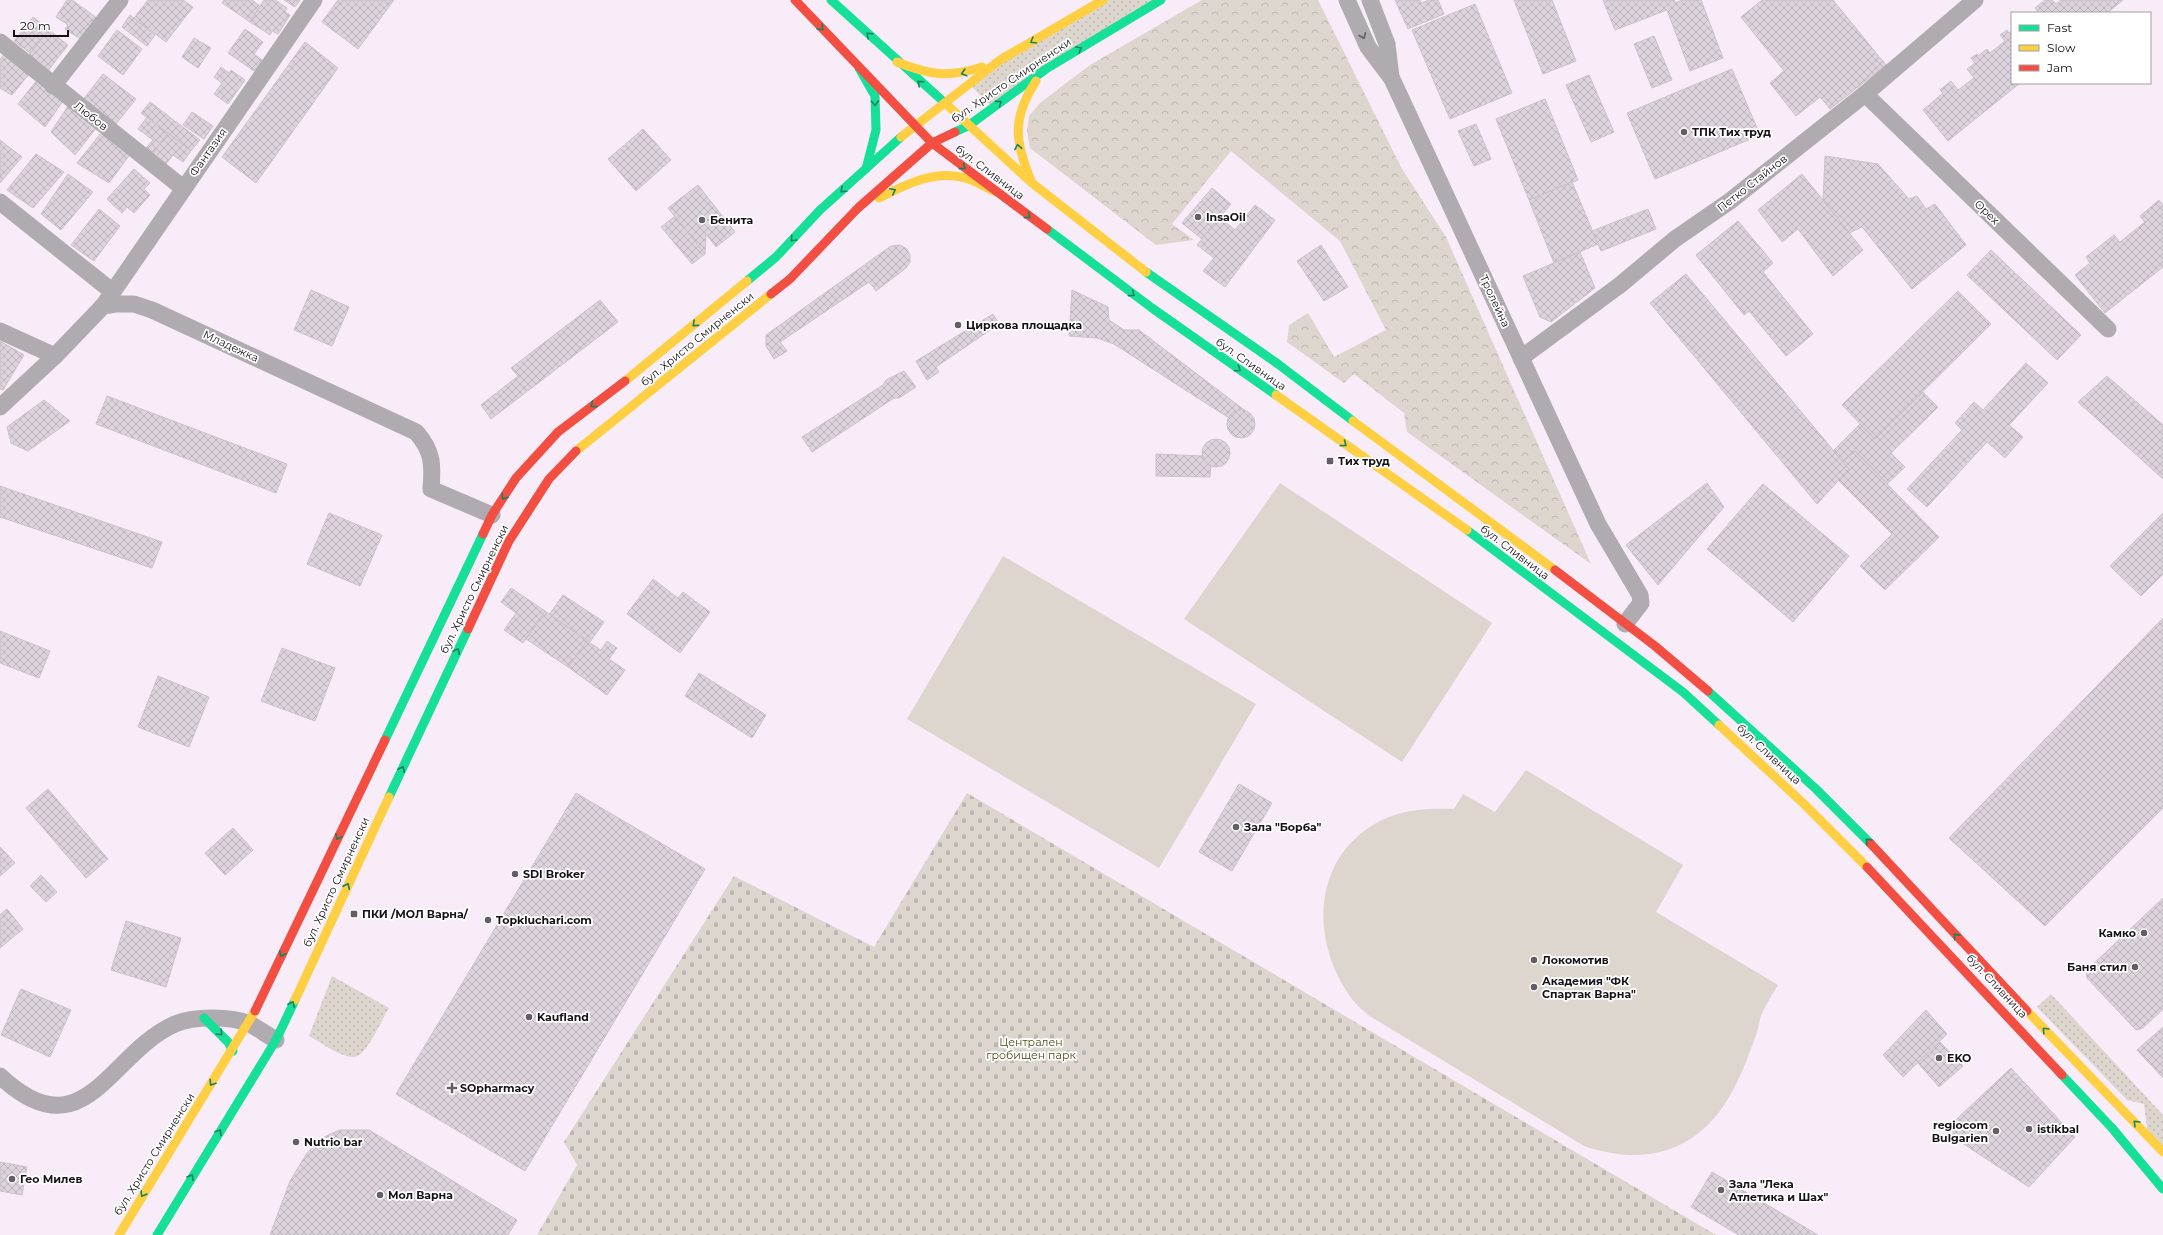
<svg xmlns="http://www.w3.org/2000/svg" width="2163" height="1235" viewBox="0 0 2163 1235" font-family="Montserrat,sans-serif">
	<defs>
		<pattern id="grass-dots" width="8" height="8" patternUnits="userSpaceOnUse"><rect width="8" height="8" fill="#dcd6ce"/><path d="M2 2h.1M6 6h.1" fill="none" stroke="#bcb7b0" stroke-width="1.8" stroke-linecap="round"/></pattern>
		<pattern id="cemetery-stones" width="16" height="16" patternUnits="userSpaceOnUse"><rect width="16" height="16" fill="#dcd6ce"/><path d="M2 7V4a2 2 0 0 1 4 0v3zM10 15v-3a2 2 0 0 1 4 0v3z" fill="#bcb7b0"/></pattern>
		<pattern id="park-crowns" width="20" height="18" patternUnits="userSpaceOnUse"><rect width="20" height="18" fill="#dcd6ce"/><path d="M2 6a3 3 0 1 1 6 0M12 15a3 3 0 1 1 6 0" fill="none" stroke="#bcb7b0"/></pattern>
		<pattern id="building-cross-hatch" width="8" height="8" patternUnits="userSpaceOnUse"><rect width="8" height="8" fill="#dcd3dc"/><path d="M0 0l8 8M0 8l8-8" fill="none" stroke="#bcb4bc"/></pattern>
	</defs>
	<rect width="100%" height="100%" fill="#f7ecf8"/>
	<g fill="url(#grass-dots)">
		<path d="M1103 0H1161L992 107 969 84Z"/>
		<path d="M332 976 389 1008C382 1019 366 1057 354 1057 340 1057 322 1043 309 1036Z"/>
		<path d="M2051 994 2163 1115V1152L2148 1135 2144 1104 2127 1100 2037 1007Z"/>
	</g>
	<path fill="url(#cemetery-stones)" d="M967 793 1716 1235H537L577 1165 564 1142 734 876 874 947Z"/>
	<path fill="url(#park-crowns)" d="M1202 0H1318L1402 169 1446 237 1591 564 1407 432 1404 413 1354 374 1344 383 1287 342 1289 325 1308 313 1334 357 1386 330 1340 241 1231 151 1172 224 1194 240 1156 245 1030 148 1027 131 1029 116 1040 103 1090 65Z"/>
	<g fill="#dcd6ce">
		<path d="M1280 483 1492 623 1402 762 1184 619Z"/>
		<path d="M1003 556 1256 704 1159 868 907 719Z"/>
		<path d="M1526 770 1683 865 1656 912 1778 985C1773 994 1767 1002 1763 1011 1759 1019 1759 1027 1756 1035 1739 1083 1719 1133 1667 1150 1640 1159 1611 1155 1584 1146L1368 1015C1362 1009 1354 1003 1349 995 1309 937 1313 854 1382 820 1405 809 1429 808 1454 809L1463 794 1495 812Z"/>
	</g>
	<g fill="url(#building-cross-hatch)" stroke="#cbc2cb">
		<path d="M67 0H72L97 18 82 40 65 29 68 25 56 17Z"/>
		<path d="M148 0H183L193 7 166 42 134 18Z"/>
		<path d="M224 0H252L260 6 250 22 222 3Z"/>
		<path d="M264 0H275L287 8 285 12 290 15 278 34 272 31 270 35 250 22Z"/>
		<path d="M284 0H300L295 7Z"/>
		<path d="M338 0H394L358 49 322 22Z"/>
		<path d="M1395 0H1420L1421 3 1429 0H1438L1444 14 1408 29Z"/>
		<path d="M1514 0H1552L1576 61 1543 74Z"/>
		<path d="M1603 0H1674L1675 3 1682 0H1701L1723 58 1690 71 1667 10 1615 30Z"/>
		<path d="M1762 0H1833L1886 65 1830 109 1820 97 1796 116 1770 83 1784 71 1741 17Z"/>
		<path d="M2045 0H2052L2056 4 2061 0H2123L2107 13H2039L2035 8Z"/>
		<path d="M1475 4 1512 93 1450 119 1412 30Z"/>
		<path d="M130 15 155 35 147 46 122 27Z"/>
		<path d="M33 17 49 30 30 53 14 41Z"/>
		<path d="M245 29 263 42 254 54 262 60 254 71 228 53Z"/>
		<path d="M49 30 68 45 47 72 28 56Z"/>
		<path d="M117 30 142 49 123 75 98 56Z"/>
		<path d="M2007 30 2009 33 2012 31V83H2020L1948 141 1923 110 1943 93 1940 90 1951 81 1958 90 1974 78 1967 69 1975 63 1971 58 1977 54 1978 56 1987 49 1990 53 2005 41 2000 35Z"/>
		<path d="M1654 36 1672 80 1652 88 1634 44Z"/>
		<path d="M194 38 211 48 198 68 182 57Z"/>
		<path d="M305 42 338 68 256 183 222 157Z"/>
		<path d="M4 54 30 73 12 95 0 88V60Z"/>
		<path d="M221 67 229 73 231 70 245 80 228 104 214 94 222 83 214 77Z"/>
		<path d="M1732 69 1760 135 1655 179 1627 113Z"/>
		<path d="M103 74 136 99 115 125 82 101Z"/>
		<path d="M1589 75 1614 132 1591 142 1566 85Z"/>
		<path d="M37 80 63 101 45 127 18 104Z"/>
		<path d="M1545 99 1578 180 1529 200 1496 119Z"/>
		<path d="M150 102 200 140 191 151 141 113Z"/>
		<path d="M68 106 97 127 75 155 51 132Z"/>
		<path d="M192 112 213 126 204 139 183 125Z"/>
		<path d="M147 117 168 133 153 153 146 148 153 140 138 129Z"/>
		<path d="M1476 124 1491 159 1474 166 1458 131Z"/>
		<path d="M643 129 671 160 636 191 608 159Z"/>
		<path d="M101 133 131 153 109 183 77 163Z"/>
		<path d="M168 133 191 151 183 162 173 155 166 164 153 153Z"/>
		<path d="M0 140 22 157 0 183Z"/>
		<path d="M36 154 64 172 33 208 7 190Z"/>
		<path d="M1825 156 1878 164 1909 199 1917 196 1926 209 1935 204 1966 245 1912 289 1862 227 1849 233 1823 200Z"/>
		<path d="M134 169 150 183 144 189 150 195 134 213 127 207 122 213 107 199Z"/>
		<path d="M68 174 93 192 61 230 41 214Z"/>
		<path d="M1802 174 1863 250 1833 276 1798 229 1782 242 1758 210Z"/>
		<path d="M1572 182 1598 244 1554 263 1529 200Z"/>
		<path d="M698 185 735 232 716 247 706 234 705 254 668 208Z"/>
		<path d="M1212 188 1231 204 1202 239 1182 223Z"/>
		<path d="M2159 200 2163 205V267L2105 313 2075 275 2090 263 2086 257 2114 235 2120 242 2145 222 2140 216Z"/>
		<path d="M1255 205 1275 220 1225 287 1203 271 1214 258 1197 245 1219 217 1235 230Z"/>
		<path d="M99 209 120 226 94 261 71 245Z"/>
		<path d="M1648 209 1656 229 1601 251 1592 231Z"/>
		<path d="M675 216 705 254 692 264 661 227Z"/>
		<path d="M1738 221 1773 263 1763 272 1813 334 1786 356 1749 311 1744 315 1696 255Z"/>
		<path d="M900 245 907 249 910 255V262L906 268 876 291 869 282 780 342 787 351 774 359 766 346V335L891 246Z"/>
		<path d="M1321 245 1348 287 1324 301 1297 261Z"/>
		<path d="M1991 250 2081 335 2057 360 1967 275Z"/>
		<path d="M1580 252 1595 288 1551 322 1540 317 1523 276Z"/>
		<path d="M1686 274 1849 469 1817 504 1650 303Z"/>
		<path d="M311 290 349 307 332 346 294 330Z"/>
		<path d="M1072 290 1108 307 1109 320 1124 330H1139L1247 412 1238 411 1229 418 1114 344 1097 338 1069 336Z"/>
		<path d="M1958 291 1991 324 1875 439 1842 405Z"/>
		<path d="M600 300 618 322 491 419 481 405 518 376 511 368Z"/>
		<path d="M993 314 999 324 936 367 939 372 927 380 916 361Z"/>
		<path d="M0 341 24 355 3 390 0 389Z"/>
		<path d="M2026 363 2048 383 2009 425 2023 437 2005 458 1987 442 1927 507 1907 489 1962 430 1955 423 1974 402 1983 410Z"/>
		<path d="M904 371 916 387 899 398H894L812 452 802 437 883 385 886 380Z"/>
		<path d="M2107 376 2163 425V479L2078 402Z"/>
		<path d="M1923 392 1938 407 1891 453 1905 467 1887 484 1855 451 1843 462 1833 451 1860 424 1875 439Z"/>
		<path d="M107 396 287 464 276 493 96 424Z"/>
		<path d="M44 400 70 421 28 451 11 443 7 427Z"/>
		<circle cx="1241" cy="424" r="14"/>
		<circle cx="1216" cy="453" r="14"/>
		<path d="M1855 451 1939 537 1885 590 1860 566 1892 534 1838 480 1849 469 1843 462Z"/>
		<path d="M1156 454 1203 456 1204 460 1211 466 1210 477 1156 476Z"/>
		<path d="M1707 483 1724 507 1658 585 1626 545Z"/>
		<path d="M1763 484 1849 556 1793 622 1707 549Z"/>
		<path d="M0 486 162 542 152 568 0 517Z"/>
		<path d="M329 513 382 535 360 586 307 564Z"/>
		<path d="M2163 513V574L2141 596 2110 566Z"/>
		<path d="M653 579 678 598 683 592 710 612 680 653 627 614Z"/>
		<path d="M511 588 545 611 523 643 504 630 516 613 501 602Z"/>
		<path d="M563 595 604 622 590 642 549 615Z"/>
		<path d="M545 611 587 641 568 667 526 639Z"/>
		<path d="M2163 618V808L2045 926 1949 838Z"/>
		<path d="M0 631 50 651 39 678 0 663Z"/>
		<path d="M587 641 601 650 607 641 617 648 609 659 625 670 607 695 568 667Z"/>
		<path d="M282 648 335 668 315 721 261 701Z"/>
		<path d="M699 673 766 715 752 738 685 696Z"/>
		<path d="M158 676 209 697 189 747 138 727Z"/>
		<path d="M1239 784 1272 803 1232 871 1199 852Z"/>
		<path d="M48 789 108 859 86 878 26 808Z"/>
		<path d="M576 793 705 869 525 1171 396 1094Z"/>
		<path d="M233 828 253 850 225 875 205 853Z"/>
		<path d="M0 847 15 863 0 876Z"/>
		<path d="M41 875 57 892 46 902 30 886Z"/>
		<path d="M2163 898V1009L2143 1028 2136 1030 2087 978 2086 971Z"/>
		<path d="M7 909 23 929 0 948V915Z"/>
		<path d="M126 921 181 938 166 987 111 970Z"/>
		<path d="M21 989 71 1010 50 1057 1 1035Z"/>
		<path d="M1926 1010 1947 1034 1903 1077 1883 1055Z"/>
		<path d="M2163 1027V1078L2137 1050Z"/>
		<path d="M1940 1042 1963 1066 1939 1087 1918 1063Z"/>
		<path d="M2011 1068 2075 1137 2029 1187 1944 1131Z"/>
		<path d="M339 1130H369L517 1220 508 1235H270L290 1181 307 1153 320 1139Z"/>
		<path d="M0 1162 27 1167 22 1195 0 1191Z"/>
		<path d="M1712 1172 1818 1235H1739L1691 1207Z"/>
	</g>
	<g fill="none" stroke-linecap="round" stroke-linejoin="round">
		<g stroke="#b0abb0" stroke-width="17">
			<path d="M1347 0 1368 47 1392 79 1598 524 1640 595 1641 603 1625 624"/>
			<path d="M1370 0 1387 44 1391 77"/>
			<path d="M0 42 183 188"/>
			<path d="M53 86 120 0"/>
			<path d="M1865 94 2108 329"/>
			<path d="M0 202 113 292"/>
			<path d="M103 306 314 0"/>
			<path d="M0 331 55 356 103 306 115 304H134L152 310 416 432C433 451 433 465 431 489L492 515"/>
			<path d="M1521 358 1620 285 1675 239 1730 201 1865 94 1975 0"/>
			<path d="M0 407 55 356"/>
			<path d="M0 1076C84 1155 109 1053 175 1024 193 1016 232 1016 250 1024 259 1029 267 1035 276 1040"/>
		</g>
		<g stroke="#16e098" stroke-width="9">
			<path d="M831 0 945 103"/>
			<path d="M859 68 875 96 876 130 866 169"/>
			<path d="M955 132 968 126 1046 69 1161 0"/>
			<path d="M1047 229 1152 308 1276 395"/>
			<path d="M1146 272 1278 364 1353 421"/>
			<path d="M747 281 776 257 820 210 901 137"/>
			<path d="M1467 530 1683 692 1719 725"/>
			<path d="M1708 691 1816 789 1870 843"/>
			<path d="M385 740 483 534"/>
			<path d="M389 797 468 629"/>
			<path d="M204 1018 228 1042 233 1051"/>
			<path d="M2062 1075 2112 1128 2163 1189"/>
			<path d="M157 1235 276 1040 295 1000"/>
		</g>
		<g stroke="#ffcf43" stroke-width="9">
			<path d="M897 62C930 75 948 78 982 67"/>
			<path d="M945 103 1032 183 1146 272"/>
			<path d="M901 137 1000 60 1103 0"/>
			<path d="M1032 183C1015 143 1011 119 1036 81"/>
			<path d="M879 198C905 185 935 169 965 178 976 181 986 188 997 192"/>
			<path d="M625 381 747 281"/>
			<path d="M1276 395 1467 530"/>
			<path d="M1353 421 1555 570"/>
			<path d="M576 451 771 294"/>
			<path d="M1719 725 1804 804 1867 867"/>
			<path d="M295 1000 389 797"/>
			<path d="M2027 1011 2163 1152"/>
			<path d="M119 1235 255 1011"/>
		</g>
		<g stroke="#f24e42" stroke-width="9">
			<path d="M795 0 932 143 1047 229"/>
			<path d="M771 294 790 279 858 208 932 143 955 132"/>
			<path d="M483 534 492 515 516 478 558 432 625 381"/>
			<path d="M1555 570 1655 646 1708 691"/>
			<path d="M468 629 509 541 549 479 576 451"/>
			<path d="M1870 843 2027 1011"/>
			<path d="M1867 867 2062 1075"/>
			<path d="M255 1011 385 740"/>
		</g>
	</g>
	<defs><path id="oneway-chevron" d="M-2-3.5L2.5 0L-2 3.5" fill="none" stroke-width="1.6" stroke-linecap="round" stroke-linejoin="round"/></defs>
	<g stroke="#16825e">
		<use href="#oneway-chevron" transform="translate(821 28) rotate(47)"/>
		<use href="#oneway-chevron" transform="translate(869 35) rotate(-137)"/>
		<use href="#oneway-chevron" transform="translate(1033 41) rotate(150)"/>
		<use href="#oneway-chevron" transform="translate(1079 49) rotate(-31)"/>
		<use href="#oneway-chevron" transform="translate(964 73) rotate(164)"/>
		<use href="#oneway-chevron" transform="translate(920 83) rotate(-138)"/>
		<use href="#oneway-chevron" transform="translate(875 103) rotate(87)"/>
		<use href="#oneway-chevron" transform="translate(999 103) rotate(-36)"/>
		<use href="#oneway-chevron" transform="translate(1018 147) rotate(-101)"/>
		<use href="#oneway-chevron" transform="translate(963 167) rotate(37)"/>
		<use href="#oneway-chevron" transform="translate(843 190) rotate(138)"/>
		<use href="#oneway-chevron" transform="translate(893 191) rotate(-26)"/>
		<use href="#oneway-chevron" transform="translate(1028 216) rotate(37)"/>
		<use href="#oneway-chevron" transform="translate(793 239) rotate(133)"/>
		<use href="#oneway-chevron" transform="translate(1132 294) rotate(37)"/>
		<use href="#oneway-chevron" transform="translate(695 324) rotate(140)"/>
		<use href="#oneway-chevron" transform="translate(1238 369) rotate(35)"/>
		<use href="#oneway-chevron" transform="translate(593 405) rotate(143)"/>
		<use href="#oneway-chevron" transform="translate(1344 444) rotate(36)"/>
		<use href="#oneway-chevron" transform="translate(504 497) rotate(123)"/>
		<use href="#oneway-chevron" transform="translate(457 651) rotate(-65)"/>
		<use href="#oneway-chevron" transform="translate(402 769) rotate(-65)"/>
		<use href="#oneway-chevron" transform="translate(338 837) rotate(116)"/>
		<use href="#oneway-chevron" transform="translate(1868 841) rotate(-135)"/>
		<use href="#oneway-chevron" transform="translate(347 886) rotate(-65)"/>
		<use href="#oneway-chevron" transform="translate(1956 936) rotate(-132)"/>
		<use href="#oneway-chevron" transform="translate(282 954) rotate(116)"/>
		<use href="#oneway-chevron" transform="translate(292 1004) rotate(-65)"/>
		<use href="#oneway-chevron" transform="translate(2045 1030) rotate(-134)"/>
		<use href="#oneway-chevron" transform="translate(220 1033) rotate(45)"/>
		<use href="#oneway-chevron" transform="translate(212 1083) rotate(123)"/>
		<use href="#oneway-chevron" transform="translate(2136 1123) rotate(-135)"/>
		<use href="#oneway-chevron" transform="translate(219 1132) rotate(-58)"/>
		<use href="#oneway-chevron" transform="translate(191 1177) rotate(-59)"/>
		<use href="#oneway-chevron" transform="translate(143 1194) rotate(121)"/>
	</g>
	<use stroke="#635e64" href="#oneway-chevron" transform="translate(1363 36) rotate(67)"/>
	<g fill="#655d66" stroke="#fff" stroke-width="1.5">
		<circle cx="1684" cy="132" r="4"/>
		<circle cx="1198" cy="217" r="4"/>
		<circle cx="702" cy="220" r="4"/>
		<circle cx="958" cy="325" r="4"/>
		<rect x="1326" y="457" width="8" height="8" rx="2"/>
		<circle cx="1236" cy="827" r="4"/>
		<circle cx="515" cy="874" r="4"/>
		<rect x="350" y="910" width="8" height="8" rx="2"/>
		<circle cx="488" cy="920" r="4"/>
		<circle cx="2144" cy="933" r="4"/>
		<circle cx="1534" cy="960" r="4"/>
		<circle cx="2135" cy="967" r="4"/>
		<circle cx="1534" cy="987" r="4"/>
		<circle cx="529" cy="1017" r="4"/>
		<circle cx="1939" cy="1058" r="4"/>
		<path d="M450 1082h4v4h4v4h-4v4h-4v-4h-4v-4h4z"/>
		<circle cx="2029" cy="1129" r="4"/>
		<circle cx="1996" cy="1131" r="4"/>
		<circle cx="296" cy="1142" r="4"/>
		<circle cx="12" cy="1179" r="4"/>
		<circle cx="1721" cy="1190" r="4"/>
		<circle cx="380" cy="1195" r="4"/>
	</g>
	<g text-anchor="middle" stroke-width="3.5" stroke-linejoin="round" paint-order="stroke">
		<g font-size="11" fill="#161017" stroke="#fff">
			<text transform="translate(1011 80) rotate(-34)" y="4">бул. Христо Смирненски</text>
			<text transform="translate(91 116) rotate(38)" y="4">Любов</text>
			<text transform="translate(208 152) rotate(-55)" y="4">Фантазия</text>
			<text transform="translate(990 172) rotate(37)" y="4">бул. Сливница</text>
			<text transform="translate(1752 183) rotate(-38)" y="4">Петко Стайнов</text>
			<text transform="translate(1987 212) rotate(44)" y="4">Орех</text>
			<text transform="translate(1495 301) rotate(65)" y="4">Тролейна</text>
			<text transform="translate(697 339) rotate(-39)" y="4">бул. Христо Смирненски</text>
			<text transform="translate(231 346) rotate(25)" y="4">Младежка</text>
			<text transform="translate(1251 364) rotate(35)" y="4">бул. Сливница</text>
			<text transform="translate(1515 552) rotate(37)" y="4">бул. Сливница</text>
			<text transform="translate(474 589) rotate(-64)" y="4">бул. Христо Смирненски</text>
			<text transform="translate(1769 754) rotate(43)" y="4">бул. Сливница</text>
			<text transform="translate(336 882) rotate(-65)" y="4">бул. Христо Смирненски</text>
			<text transform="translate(1997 986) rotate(47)" y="4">бул. Сливница</text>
			<text transform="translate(154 1154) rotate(-58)" y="4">бул. Христо Смирненски</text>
		</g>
		<g font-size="11" font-weight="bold" fill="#161017" stroke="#fff" text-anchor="start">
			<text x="1692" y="136">ТПК Тих труд</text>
			<text x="1206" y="221">InsaOil</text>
			<text x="710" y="224">Бенита</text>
			<text x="966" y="329">Циркова площадка</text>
			<text x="1338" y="465">Тих труд</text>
			<text x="1244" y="831">Зала "Борба"</text>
			<text x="523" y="878">SDI Broker</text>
			<text x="362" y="918">ПКИ /МОЛ Варна/</text>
			<text x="496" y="924">Topkluchari.com</text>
			<text x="2136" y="937" text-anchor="end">Камко</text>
			<text x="1542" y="964">Локомотив</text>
			<text x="2127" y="971" text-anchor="end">Баня стил</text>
			<text x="1542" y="985">Академия "ФК<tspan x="1542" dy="13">Спартак Варна"</tspan></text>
			<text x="537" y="1021">Kaufland</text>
			<text x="1947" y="1062">EKO</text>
			<text x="460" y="1092">SOpharmacy</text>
			<text x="1988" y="1129" text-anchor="end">regiocom<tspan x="1988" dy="13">Bulgarien</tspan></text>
			<text x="2037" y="1133">istikbal</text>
			<text x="304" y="1146">Nutrio bar</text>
			<text x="20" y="1183">Гео Милев</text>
			<text x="1729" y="1188">Зала "Лека<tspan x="1729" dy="13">Атлетика и Шах"</tspan></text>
			<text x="388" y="1199">Мол Варна</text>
		</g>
		<g font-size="11" fill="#504d19" stroke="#fff">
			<text x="1031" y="1046">Централен<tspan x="1031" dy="13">гробищен парк</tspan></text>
		</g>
	</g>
	<rect x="2011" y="12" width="140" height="72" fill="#ffffff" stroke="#a29fa2"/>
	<rect x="2019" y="25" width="20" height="6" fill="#16e098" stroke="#a29fa2"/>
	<text x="2047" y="32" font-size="12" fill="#161017">Fast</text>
	<rect x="2019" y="45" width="20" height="6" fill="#ffcf43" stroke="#a29fa2"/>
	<text x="2047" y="52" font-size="12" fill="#161017">Slow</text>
	<rect x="2019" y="65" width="20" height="6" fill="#f24e42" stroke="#a29fa2"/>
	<text x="2047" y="72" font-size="12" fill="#161017">Jam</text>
	<path d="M14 30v6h54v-6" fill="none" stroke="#161017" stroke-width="2"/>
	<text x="20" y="30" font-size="12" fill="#161017" stroke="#ffffff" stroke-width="3" paint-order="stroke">20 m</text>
</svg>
